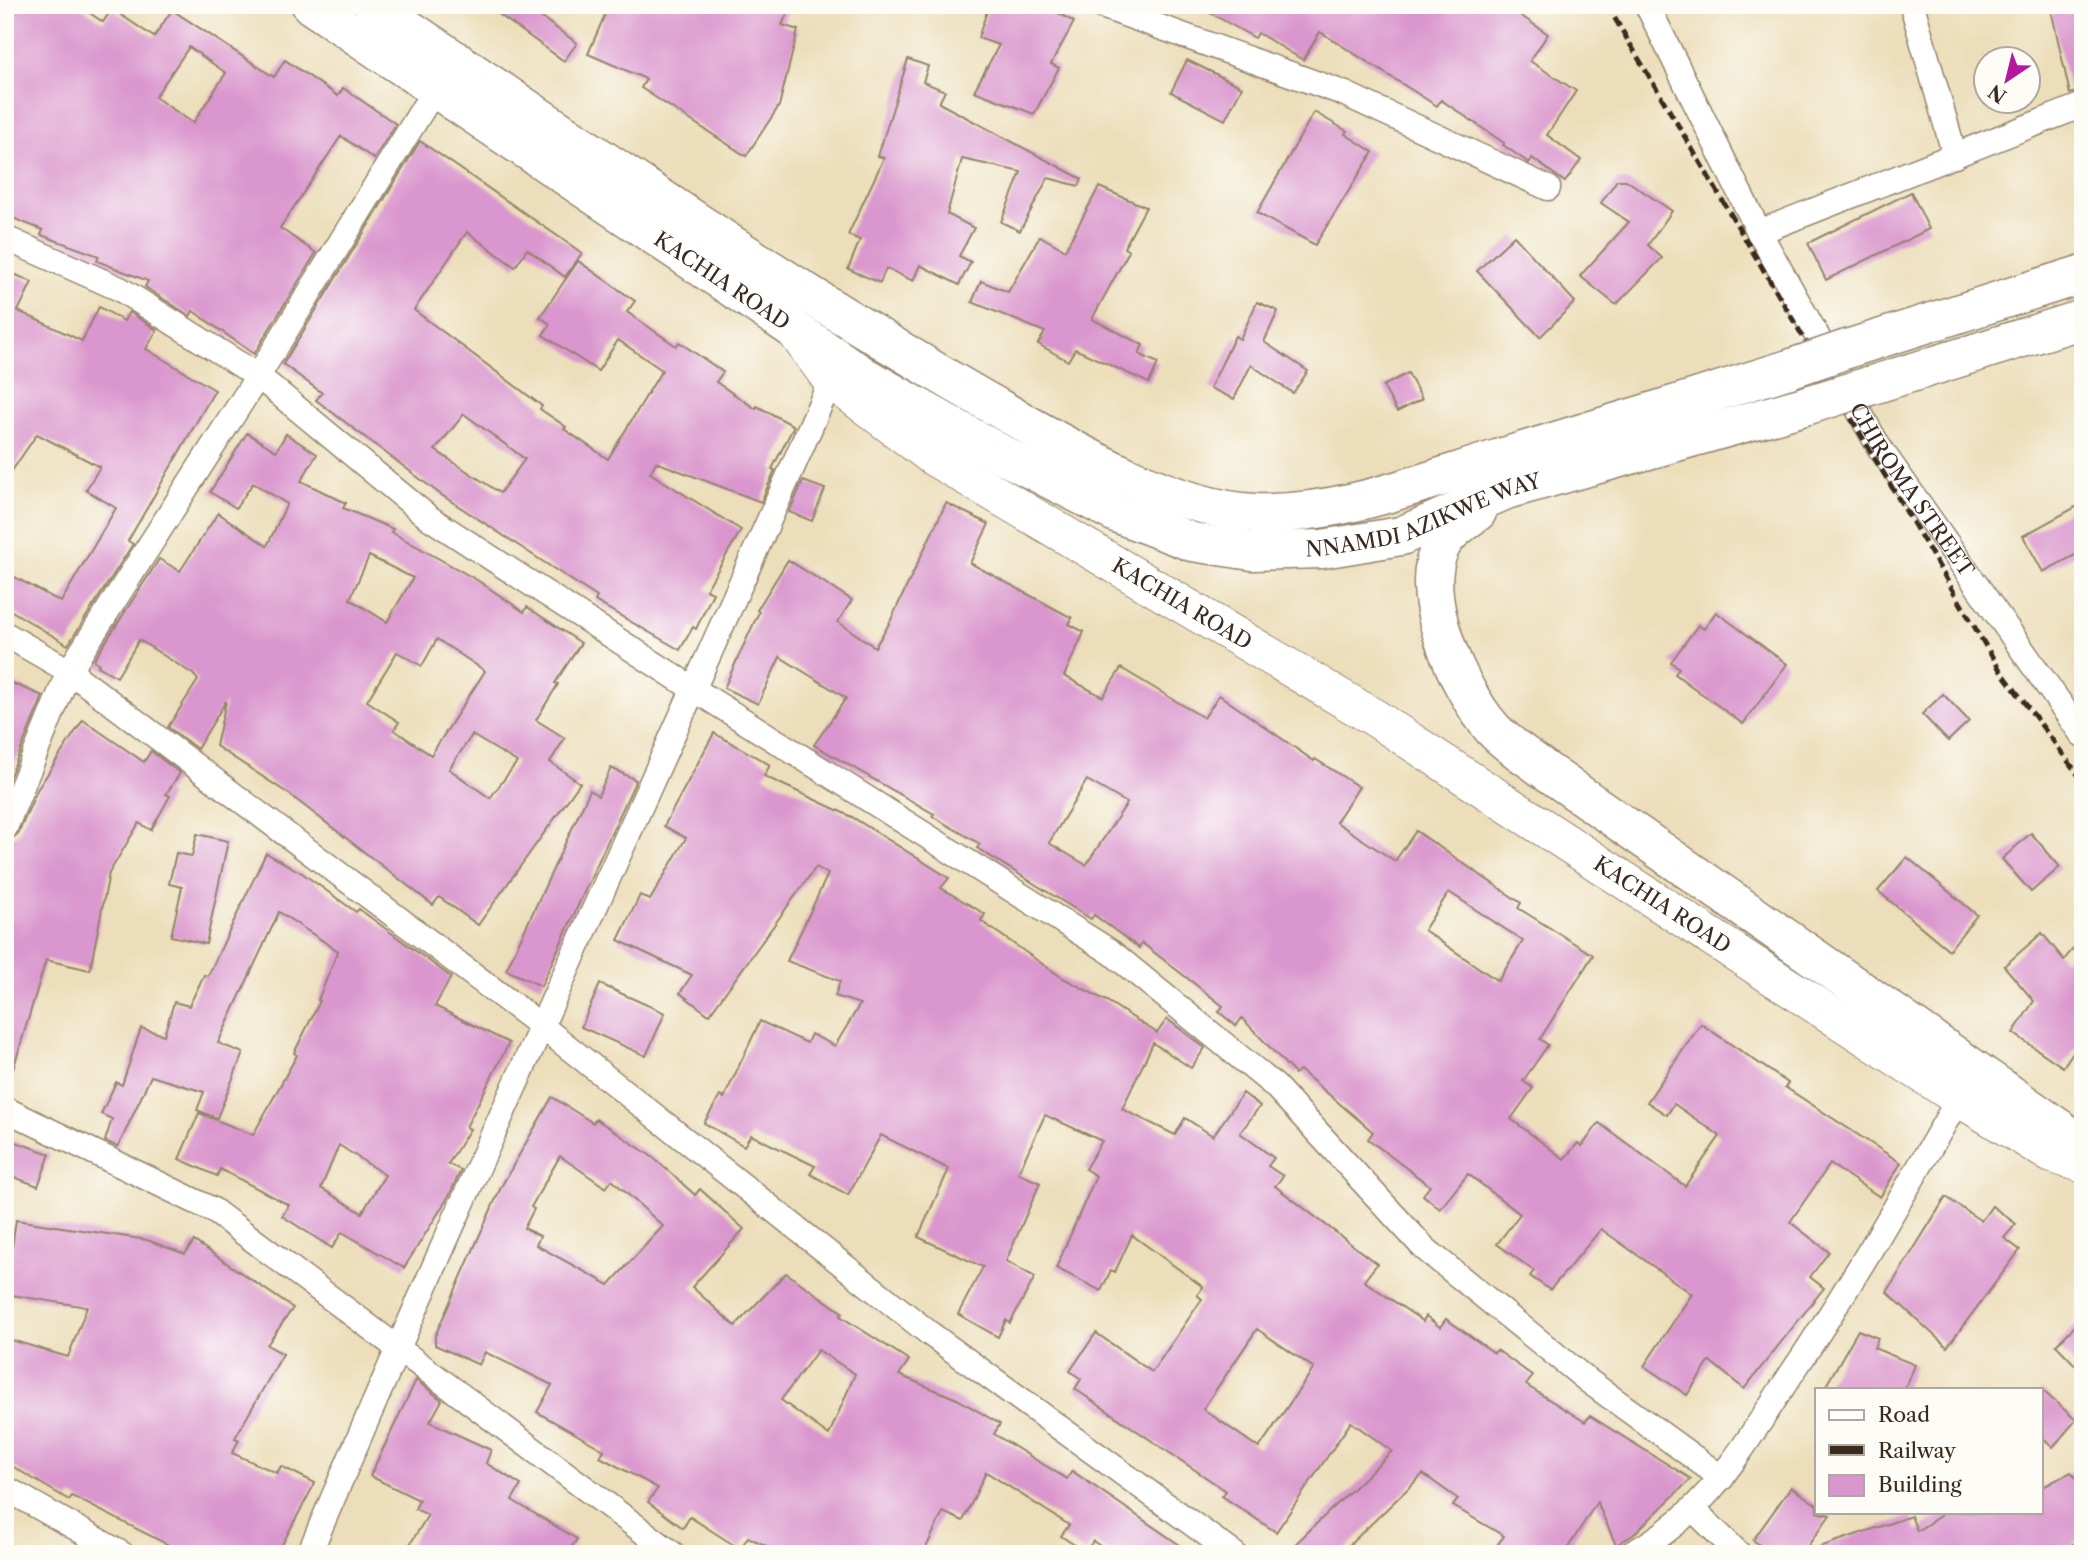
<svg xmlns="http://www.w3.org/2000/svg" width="2088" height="1559" viewBox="0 0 2088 1559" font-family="'Libre Caslon Text',serif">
	<rect width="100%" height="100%" fill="#fdfcf7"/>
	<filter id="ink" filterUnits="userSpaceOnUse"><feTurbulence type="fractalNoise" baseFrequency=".0143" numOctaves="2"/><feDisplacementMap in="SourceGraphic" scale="14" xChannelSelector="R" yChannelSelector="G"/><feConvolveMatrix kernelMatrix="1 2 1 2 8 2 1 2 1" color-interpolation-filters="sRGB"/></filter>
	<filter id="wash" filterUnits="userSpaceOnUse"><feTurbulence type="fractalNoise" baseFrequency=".00686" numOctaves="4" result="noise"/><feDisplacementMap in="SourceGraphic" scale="28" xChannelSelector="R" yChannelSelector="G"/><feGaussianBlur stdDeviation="1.57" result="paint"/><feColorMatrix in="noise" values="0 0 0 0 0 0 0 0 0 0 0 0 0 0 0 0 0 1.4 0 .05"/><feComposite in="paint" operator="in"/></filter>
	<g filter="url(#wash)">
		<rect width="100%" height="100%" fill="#ecdeba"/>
		<g id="blocks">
			<g fill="#da96ce" fill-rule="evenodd">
				<path d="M5 5H78L103 22 112 9 154 37 172 10 274 77 285 60 338 96 343 88 396 124 374 159 341 136 280 228 316 253 254 354 193 311 190 316 145 287 148 281 97 261 99 256 41 235 43 230 5 215ZM189 47 226 73 193 123 155 97Z"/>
				<path d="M486 5H524L577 43 564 61Z"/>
				<path d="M609 5H791L782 25 798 30 779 106 746 156 641 88 646 79 588 54Z"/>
				<path d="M989 5H1044L1074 22 1051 64 1059 68 1034 114 974 91 999 45 978 38Z"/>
				<path d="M1196 5H1505L1548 34 1530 61 1576 91 1547 135 1581 160 1565 182 1532 158 1529 163 1503 145 1504 143 1441 100 1437 106 1320 32 1303 60 1258 33 1255 38Z"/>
				<path d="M2050 5H2083V90L2070 94Z"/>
				<path d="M908 59 928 66 923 82 945 91 939 103 1082 179 1079 186 1048 178 1020 231 1001 222 1021 172 962 159 947 214 974 228 959 256 971 262 959 285 920 265 913 281 886 268 880 283 848 269 860 240 848 235 884 158 878 156Z"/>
				<path d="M1187 60 1242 87 1225 120 1171 92Z"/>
				<path d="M1314 112 1347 131 1345 134 1373 152 1315 245 1257 213Z"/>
				<path d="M420 141 582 253 565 277 527 249 515 267 467 232 414 310 542 406 540 409 566 427 564 429 608 459 662 370 618 340 598 371 543 335 550 324 540 317 578 261 635 301 627 312 676 346 679 342 723 372 716 382 756 409 757 406 794 426 772 469 775 470 761 502 656 462 650 473 741 530 706 590 713 593 696 629 693 627 680 650 595 601 597 597 440 494 316 400 322 393 283 364ZM464 414 525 459 500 493 435 450Z"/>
				<path d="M1617 180H1626L1672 211 1648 245 1662 258 1616 305 1580 276 1629 222 1601 203Z"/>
				<path d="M1099 187 1146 207 1124 248 1129 251 1092 319 1143 345 1139 354 1158 363 1149 383 1075 349 1068 361 1038 344 1045 332 972 302 981 281 1008 292 1040 236 1065 250Z"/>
				<path d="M1911 192 1929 229 1826 280 1808 243Z"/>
				<path d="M1514 236 1575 302 1540 337 1477 271Z"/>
				<path d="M5 270 32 282 18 311 82 341 99 307 124 321 129 312 157 330 146 349 215 390 128 541 133 544 68 645 5 607V572L61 602 116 508 86 490 100 467 37 434 5 481Z"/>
				<path d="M1257 302 1278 311 1264 342 1308 371 1293 393 1251 365 1234 399 1210 388 1235 336 1240 339Z"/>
				<path d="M1408 373 1422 399 1397 412 1383 386Z"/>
				<path d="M247 433 276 451 286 434 317 454 301 481 346 503 343 508 393 529 391 532 477 580 524 612 527 607 581 643 555 683 558 684 536 720 565 738 550 762 580 783 478 925 439 897 433 905 289 794 216 746 226 701 197 749 168 727 198 680 193 674 139 640 117 677 98 666 99 664 94 660 159 559 180 571 218 513 267 546 287 504 253 483 236 508 210 492ZM369 556 413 578 387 622 350 599ZM437 639 485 671 431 755 394 730 399 722 367 701 397 652 422 666ZM472 735 517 762 490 798 449 769Z"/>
				<path d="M803 481 825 489 812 521 789 512Z"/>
				<path d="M946 503 989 524 970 563 1072 618 1069 624 1084 632 1064 676 1103 697 1121 668 1204 718 1219 695 1314 761 1315 759 1359 787 1336 822 1395 861 1416 831 1521 903 1518 908 1593 955 1540 1039 1548 1045 1523 1081 1533 1088 1511 1119 1564 1159 1578 1143 1582 1146 1599 1123 1685 1186 1720 1136 1674 1104 1667 1115 1647 1102 1701 1024 1788 1083 1785 1087 1901 1163 1880 1197 1830 1164 1790 1222 1829 1252 1810 1277 1824 1288 1744 1389 1710 1361 1687 1395 1644 1366 1692 1294 1601 1229 1550 1290 1530 1276 1534 1271 1497 1244 1520 1214 1468 1174 1440 1209 1423 1195 1430 1186 1368 1139 1373 1132 1300 1070 1295 1074 1242 1018 1236 1026 1219 1012 1223 1006 1142 943 1139 948 1094 915 1091 919 977 848 980 844 932 816 934 814 814 745 846 698 780 657 758 704 724 688 759 612 757 610 788 560 852 600 838 622 875 647 889 624ZM1087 780 1127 803 1086 865 1049 843ZM1449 892 1523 941 1498 981 1424 930Z"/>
				<path d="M2083 503V551L2043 572 2023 536Z"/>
				<path d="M1716 612 1787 664 1743 724 1675 674 1679 668 1671 662 1698 625 1704 629Z"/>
				<path d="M5 680 43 696 5 788Z"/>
				<path d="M1943 694 1969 721 1948 741 1922 714Z"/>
				<path d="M83 720 144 762 151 751 180 773 166 794 170 796 151 830 139 823 109 873 90 970 46 960 11 1076 5 1075V843L18 834 37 790Z"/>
				<path d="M714 733 770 765 764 776 852 817 949 878 941 888 985 914 981 921 1061 977 1107 1001 1157 1033 1167 1019 1205 1048 1191 1068 1153 1043 1122 1109 1175 1135 1185 1118 1213 1136 1243 1093 1260 1106 1240 1133 1274 1158 1268 1166 1283 1176 1275 1186 1377 1264 1364 1281 1423 1321 1426 1316 1440 1327 1446 1319 1494 1353 1497 1350 1533 1376 1526 1385 1585 1422 1590 1416 1691 1479 1633 1535 1616 1545 1597 1502 1564 1554H1507L1498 1544 1504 1536 1453 1506 1458 1499 1423 1474 1340 1554H1285L1392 1451 1351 1422 1276 1532 1222 1496 1226 1491 1075 1389 1081 1379 1070 1371 1096 1333 1152 1372 1202 1299 1197 1295 1203 1287 1132 1235 1115 1272 1111 1270 1101 1291 1056 1268 1096 1176 1085 1169 1102 1141 1045 1115 1018 1173 1040 1183 1006 1261 1035 1277 1010 1323 1006 1320 998 1337 958 1314 983 1267 918 1237 949 1169 881 1135 848 1195 810 1174 815 1166 751 1135 744 1146 704 1123 720 1096 724 1098 760 1021 807 1043 811 1034 835 1046 860 1004 835 996 840 981 787 961 828 874 816 867 709 1015 680 993 692 975 618 940 640 895 650 900 686 838 664 826ZM1257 1329 1314 1368 1259 1448 1203 1409Z"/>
				<path d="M611 768 636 780 541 986 506 970 590 790 598 796Z"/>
				<path d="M2031 833 2060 867 2031 892 2002 859Z"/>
				<path d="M197 834 228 841 206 944 171 936 182 887 169 884 176 853 192 856Z"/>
				<path d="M266 853 302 873 356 912 359 909 451 977 435 1006 509 1043 466 1127 470 1129 448 1164 461 1170 449 1196 404 1268 342 1232 332 1248 282 1216 289 1205 220 1169 217 1176 179 1159 199 1113 253 1135 297 1055 294 1053 320 1001 318 1000 338 951 279 912 218 1043 243 1053 217 1118 197 1110 204 1092 151 1076 118 1147 105 1141 112 1119 101 1114 116 1082 122 1085 141 1028 164 1035 174 1002 189 1006 204 975 208 976ZM339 1145 385 1175 362 1213 321 1188Z"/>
				<path d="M1907 857 1977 915 1949 950 1878 891Z"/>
				<path d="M2042 933 2064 960 2083 936V1037L2063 1067 2013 1033 2034 1001 2004 966Z"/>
				<path d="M600 984 665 1013 646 1056 581 1027Z"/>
				<path d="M552 1097 593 1123 596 1119 654 1158 695 1195 700 1189 744 1229 692 1287 735 1326 786 1273 843 1313 840 1316 909 1360 899 1375 957 1399 1000 1424 994 1434 1067 1479 1072 1471 1193 1554H1112L1093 1541 1085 1552 1061 1536 1069 1525 986 1472 963 1521 943 1512 923 1554H783L748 1537 740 1549 690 1517 683 1528 648 1502 658 1488 600 1457 604 1450 537 1412 552 1385 485 1352 479 1365 435 1345V1336L501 1187ZM560 1156 606 1188 612 1180 663 1226 609 1285 536 1245 540 1236 524 1228 534 1209 531 1207ZM818 1350 855 1374 829 1435 781 1400Z"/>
				<path d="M5 1138 50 1154 38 1186 5 1174Z"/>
				<path d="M1946 1197 1981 1221 1992 1206 2016 1224 2004 1238 2020 1250 1947 1347 1887 1292Z"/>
				<path d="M16 1220 147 1240 185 1254 194 1241 293 1308 267 1345 283 1354 235 1438 239 1440 232 1453 277 1473 281 1466 315 1483 277 1554H186L72 1496 69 1500 5 1462V1338L68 1357 87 1307 5 1294Z"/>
				<path d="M2083 1318V1373L2056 1345Z"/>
				<path d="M1858 1330 1878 1338 1874 1348 1915 1365 1905 1389H1824Z"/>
				<path d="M416 1380 442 1400 430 1422 491 1450 486 1463 521 1485 512 1500 577 1539 567 1554H404L428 1515 415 1509 419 1500 370 1476Z"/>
				<path d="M2041 1389 2076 1420 2053 1447 2041 1436Z"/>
				<path d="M2071 1472 2083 1486V1538L2056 1554H1811V1550L1911 1516 1917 1531 1946 1512H2041V1488Z"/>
				<path d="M1791 1487 1817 1505V1512L1830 1515 1802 1554H1772L1753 1540Z"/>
			</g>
		</g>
	</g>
	<g filter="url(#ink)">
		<use href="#blocks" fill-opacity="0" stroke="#94846c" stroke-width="2"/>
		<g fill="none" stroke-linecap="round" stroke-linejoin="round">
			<defs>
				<g id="minor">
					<path d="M1099 5 1343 93 1548 188"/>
					<path id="s1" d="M1647 5 1759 232 1879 447 2083 736"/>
					<path d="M1912 5 1955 156"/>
					<path d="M1759 232 2083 105"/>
					<path d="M5 238 120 289 258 376 428 517 695 690 1111 952 1275 1086 1424 1248 1587 1380 1722 1478"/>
					<path d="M5 634 69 671 540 1025 929 1333 1234 1554"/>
					<path d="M5 828 69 671 258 376 435 89"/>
					<path d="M5 1109 213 1210 673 1554"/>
					<path d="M5 1488 122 1554"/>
					<path d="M1694 1510 1739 1554"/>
					<path d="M309 1554C477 1160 659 772 831 380"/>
					<path d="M1631 1554C1710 1510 1740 1451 1788 1379 1850 1288 1904 1193 1959 1098"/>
				</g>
				<g id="primary">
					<path id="s2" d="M797 334 831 380 933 457 1375 718 1959 1098 2051 1154 2083 1164"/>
				</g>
				<g id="trunk">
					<path id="s3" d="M311 5 865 377 1003 455 1116 513 1192 542 1252 551 1322 549 1401 536 1506 490 1808 405"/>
					<path d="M373 5C573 139 771 277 979 397 1055 440 1167 509 1255 513 1337 516 1417 484 1494 460 1592 430 1691 400 1789 369"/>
					<path d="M1847 349 2083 274"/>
					<path d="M1869 386 2083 319"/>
					<path d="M1477 512C1464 522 1450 530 1442 544 1414 593 1459 690 1492 728 1505 743 1526 756 1542 768L2083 1145"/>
				</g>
			</defs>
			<use href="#minor" stroke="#94846c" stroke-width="27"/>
			<use href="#primary" stroke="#94846c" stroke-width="39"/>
			<use href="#trunk" stroke="#94846c" stroke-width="41"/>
			<use href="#minor" stroke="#fff" stroke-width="24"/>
			<use href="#primary" stroke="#fff" stroke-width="37"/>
			<use href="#trunk" stroke="#fff" stroke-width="38"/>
			<path stroke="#3b2a1e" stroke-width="5" stroke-dasharray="10 5" stroke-linecap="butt" d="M1607 5 2000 670 2083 781"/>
			<defs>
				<g id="trunk-bridge">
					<path d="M1789 369 1847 349"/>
					<path d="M1808 405 1869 386"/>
				</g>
			</defs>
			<use href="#trunk-bridge" stroke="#94846c" stroke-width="41" stroke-linecap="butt"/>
			<use href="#trunk-bridge" stroke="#fff" stroke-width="38"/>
		</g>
	</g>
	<g text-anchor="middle" stroke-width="7" stroke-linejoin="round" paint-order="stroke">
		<g font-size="21" fill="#3b2a1e" stroke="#fdfcf7">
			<text dy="7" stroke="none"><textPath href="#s3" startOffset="495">KACHIA ROAD</textPath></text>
			<text dy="7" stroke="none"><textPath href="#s1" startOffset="553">CHIROMA STREET</textPath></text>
			<text dy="7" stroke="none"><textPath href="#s3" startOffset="1272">NNAMDI AZIKWE WAY</textPath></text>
			<text dy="7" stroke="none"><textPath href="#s2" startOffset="474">KACHIA ROAD</textPath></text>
			<text dy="7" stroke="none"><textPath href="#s2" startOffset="1041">KACHIA ROAD</textPath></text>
		</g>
	</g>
	<rect width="2088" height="1559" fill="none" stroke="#fdfcf7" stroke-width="28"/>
	<rect x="1815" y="1388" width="228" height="126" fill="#fdfcf7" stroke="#afa8a0" stroke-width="2"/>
	<rect x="1829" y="1410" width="35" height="10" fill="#ffffff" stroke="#afa8a0" stroke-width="2"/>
	<text x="1878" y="1422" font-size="21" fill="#3b2a1e">Road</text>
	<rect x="1829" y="1445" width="35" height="10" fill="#3b2a1e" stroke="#afa8a0" stroke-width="2"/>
	<text x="1878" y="1458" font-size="21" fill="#3b2a1e">Railway</text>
	<rect x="1829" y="1475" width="35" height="21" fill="#da96ce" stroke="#afa8a0" stroke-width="2"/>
	<text x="1878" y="1492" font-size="21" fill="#3b2a1e">Building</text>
	<g transform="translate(2007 80) rotate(215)"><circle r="33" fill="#fdfcf7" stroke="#afa8a0" stroke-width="2"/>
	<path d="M0-5L12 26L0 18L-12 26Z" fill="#b5179e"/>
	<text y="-10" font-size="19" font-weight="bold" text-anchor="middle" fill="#3b2a1e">N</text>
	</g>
</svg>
